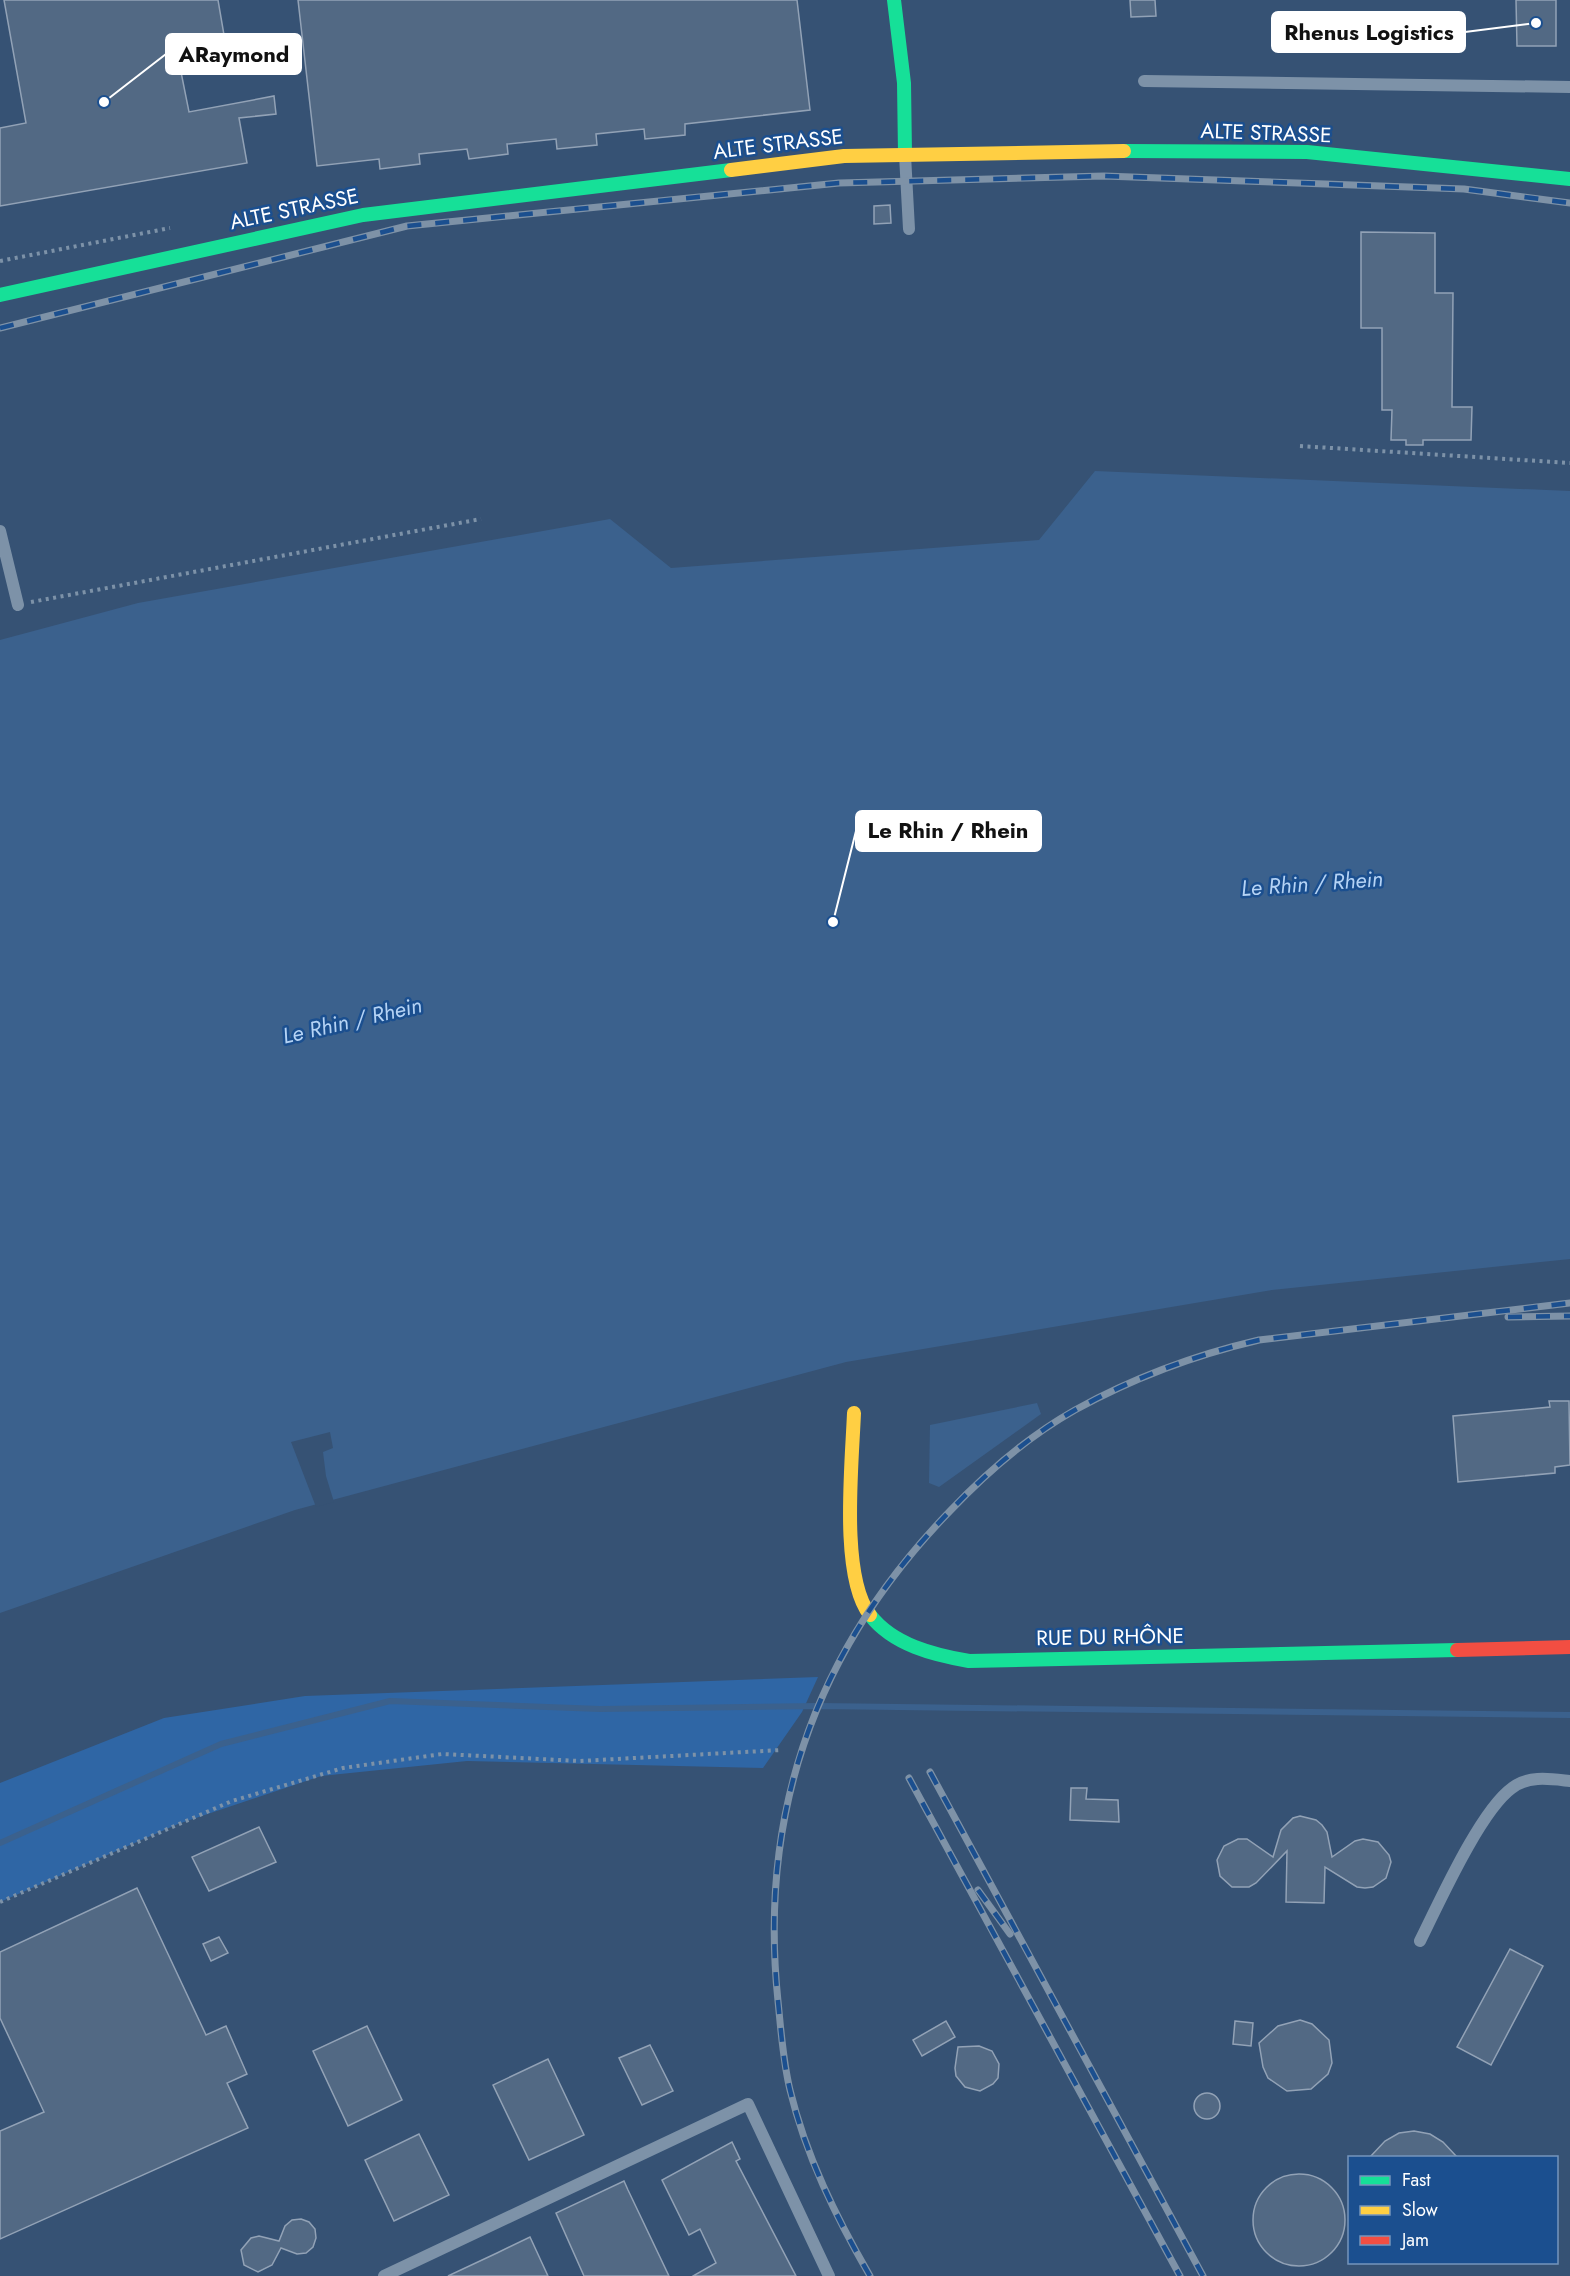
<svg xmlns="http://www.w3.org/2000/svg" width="1570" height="2276" viewBox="0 0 1570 2276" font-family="Jost,sans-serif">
	<rect width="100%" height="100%" fill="#365274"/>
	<path fill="#2f66a5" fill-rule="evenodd" d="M818 1677 802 1712 763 1768 467 1761 321 1776 178 1824 0 1902V1783L164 1718 305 1696ZM460 1703 735 1710H736L600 1709Z"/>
	<g fill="#3b618d">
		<path d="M1095 471 1570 491V1259L1272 1290 846 1362 295 1510 0 1613V640L138 603 610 519 671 568 1039 540Z"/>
		<path d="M1037 1403 1041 1414 939 1487 929 1483 930 1425Z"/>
	</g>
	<path fill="#365274" d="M330 1432 333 1448 323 1452 326 1476 334 1502 316 1507 291 1442Z"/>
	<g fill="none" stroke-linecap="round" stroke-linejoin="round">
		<path stroke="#3b618d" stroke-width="6" d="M0 1843 221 1744 390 1701 600 1709 818 1706 1570 1715"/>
	</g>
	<g fill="#526984" stroke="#92a2b6" stroke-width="1.5">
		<path d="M4 0H218L229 64 181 72 189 112 274 96 276 114 239 118 247 163 0 206V128L26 123Z"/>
		<path d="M298 0H797L810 110 685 124V135L645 139 644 129 596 134 597 145 557 149 556 139 507 144 508 154 469 159 467 149 419 154 420 164 380 169 379 159 317 166Z"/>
		<path d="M1130 0H1155L1156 16 1131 17Z"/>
		<path d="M1516 0H1556V46H1517Z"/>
		<path d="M890 205 891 223 874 224V206Z"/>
		<path d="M1361 232 1435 233V293H1453L1452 407H1472L1471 440H1423V445H1406V440H1391L1392 410H1382V328H1361Z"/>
		<path d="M1549 1401H1569L1570 1465 1555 1467V1473L1458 1482 1453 1416 1550 1407Z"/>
		<path d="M1071 1788H1087L1086 1799 1118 1800 1119 1822 1070 1820Z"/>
		<path d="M1300 1816 1316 1820 1322 1825 1327 1832 1332 1857 1355 1841 1363 1839 1378 1842 1389 1855 1391 1862 1386 1878 1373 1887 1365 1888 1357 1887 1325 1867 1324 1903 1286 1902 1287 1851 1256 1883 1249 1887H1232L1220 1876 1217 1860 1224 1846 1238 1839H1247L1273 1857 1281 1830 1293 1818Z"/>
		<path d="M259 1827 276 1862 209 1891 192 1857Z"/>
		<path d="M137 1888 206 2035 226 2026 247 2074 227 2083 248 2128 0 2239V2131L44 2112 0 2018V1952Z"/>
		<path d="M219 1937 228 1953 211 1961 203 1944Z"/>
		<path d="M1510 1949 1543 1966 1491 2065 1457 2047Z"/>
		<path d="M1300 2020 1312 2024 1329 2040 1332 2063 1328 2074 1311 2089 1287 2091 1268 2078 1263 2067 1259 2043 1278 2026Z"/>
		<path d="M946 2021 955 2037 922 2056 913 2040Z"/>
		<path d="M1235 2021 1253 2023 1251 2046 1233 2044Z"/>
		<path d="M367 2026 402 2100 348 2126 313 2051Z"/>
		<path d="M650 2045 673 2091 642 2105 619 2058Z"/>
		<path d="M979 2046 992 2051 999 2064 998 2078 993 2084 980 2091 965 2087 956 2076 955 2068 958 2047Z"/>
		<path d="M548 2059 584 2135 529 2160 493 2085Z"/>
		<circle cx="1207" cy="2106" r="13"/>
		<path d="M1414 2131 1430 2134 1443 2142 1457 2157H1370L1385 2141 1399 2133Z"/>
		<path d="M419 2134 449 2195 394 2221 365 2160Z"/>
		<path d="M732 2142 740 2159 736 2161 796 2276H693L716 2263 700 2229 689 2235 662 2180Z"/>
		<circle cx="1299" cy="2220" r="46"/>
		<path d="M624 2181 628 2190 669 2276H584L556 2213Z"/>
		<path d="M301 2219 309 2222 315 2229 316 2238 313 2247 306 2253 297 2254 281 2248 272 2265 258 2272 244 2265 241 2250 251 2238 259 2236 279 2241 285 2226 292 2220Z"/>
		<path d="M530 2237 548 2276H448L497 2253Z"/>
	</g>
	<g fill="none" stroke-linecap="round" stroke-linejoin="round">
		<g stroke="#7d92a8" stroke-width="4" stroke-dasharray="3 4.5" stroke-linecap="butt">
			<path d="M0 261 170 228"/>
			<path d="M1300 446 1570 463"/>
			<path d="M31 602 481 519"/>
			<path d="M0 1902 232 1801 343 1768 442 1754 580 1761 781 1750"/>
		</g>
		<g stroke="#7d92a8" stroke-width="12">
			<path d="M1144 81 1570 87"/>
			<path d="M905 155 909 229"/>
			<path d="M0 531 18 605"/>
			<path d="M1420 1941C1439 1903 1480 1811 1512 1788 1529 1775 1551 1779 1570 1781"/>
			<path d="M384 2276 748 2104 829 2276"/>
		</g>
		<g stroke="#16e098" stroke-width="14">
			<path d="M894 0 904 83 905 154"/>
			<path d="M1124 151 1307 152 1570 179"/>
			<path d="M0 295 363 215 731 170"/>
			<path d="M870 1615C893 1645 934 1655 969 1661L1457 1650"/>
		</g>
		<g stroke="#ffcf43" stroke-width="14">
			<path d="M731 170 844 156 1124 151"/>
			<path d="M854 1413C852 1464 840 1577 870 1615"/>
		</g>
		<path stroke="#f24e42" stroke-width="14" d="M1457 1650 1570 1647"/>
		<defs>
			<g id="rail">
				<path d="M0 328 407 226 839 183 1104 176 1464 189 1570 203"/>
				<path d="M1508 1317 1570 1316"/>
				<path d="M930 1772 1203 2276"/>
				<path d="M909 1778 1180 2276"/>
				<path d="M978 1890 1010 1934"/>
				<path d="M870 2276C836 2217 806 2156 790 2090 783 2061 781 2031 778 2001 758 1810 817 1648 950 1511 986 1473 1029 1436 1075 1410 1133 1378 1195 1355 1259 1340L1570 1303"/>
			</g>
		</defs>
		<use href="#rail" stroke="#7e92a7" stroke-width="7"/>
		<use href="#rail" stroke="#1b4f8f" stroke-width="4.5" stroke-dasharray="14" stroke-linecap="butt"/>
	</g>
	<g text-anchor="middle" stroke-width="5" stroke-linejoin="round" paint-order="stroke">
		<g font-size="21" fill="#fff" stroke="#1b4f8f">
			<text transform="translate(1266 133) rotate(2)" y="7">ALTE STRASSE</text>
			<text transform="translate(778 144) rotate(-7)" y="7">ALTE STRASSE</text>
			<text transform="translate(294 209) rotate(-12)" y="7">ALTE STRASSE</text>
			<text transform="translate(1110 1637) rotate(-1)" y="7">RUE DU RHÔNE</text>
		</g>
		<g font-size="22" font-style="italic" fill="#b5d3f5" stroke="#1b4f8f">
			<text transform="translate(1312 883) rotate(-4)" y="8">Le Rhin / Rhein</text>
			<text transform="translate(352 1020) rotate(-13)" y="8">Le Rhin / Rhein</text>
		</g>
	</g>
	<path fill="none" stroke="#fff" stroke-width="2" d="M1536 23L1465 32M104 102L166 54M833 922L856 831"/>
	<g fill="#fff" stroke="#1b4f8f" stroke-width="2">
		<circle cx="1536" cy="23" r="6"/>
		<circle cx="104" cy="102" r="6"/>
		<circle cx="833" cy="922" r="6"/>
	</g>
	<g fill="#fff" stroke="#fff" stroke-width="2">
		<rect x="1272" y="12" width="193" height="40" rx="6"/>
		<rect x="166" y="34" width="135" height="40" rx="6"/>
		<rect x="856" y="811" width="185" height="40" rx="6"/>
	</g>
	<g font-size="22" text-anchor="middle" font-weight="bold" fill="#111">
		<text x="1369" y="40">Rhenus Logistics</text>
		<text x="234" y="62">ARaymond</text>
		<text x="948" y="838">Le Rhin / Rhein</text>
	</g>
	<rect x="1348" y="2156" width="210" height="108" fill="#1b4f8f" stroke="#7695bc" stroke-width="1.5"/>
	<rect x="1360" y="2176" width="30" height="9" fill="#16e098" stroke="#7695bc" stroke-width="1.5"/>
	<text x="1402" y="2186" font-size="18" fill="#ffffff">Fast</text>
	<rect x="1360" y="2206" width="30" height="9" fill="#ffcf43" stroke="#7695bc" stroke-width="1.5"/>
	<text x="1402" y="2216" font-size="18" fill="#ffffff">Slow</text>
	<rect x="1360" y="2236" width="30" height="9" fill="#f24e42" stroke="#7695bc" stroke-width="1.5"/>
	<text x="1402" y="2246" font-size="18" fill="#ffffff">Jam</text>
</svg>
